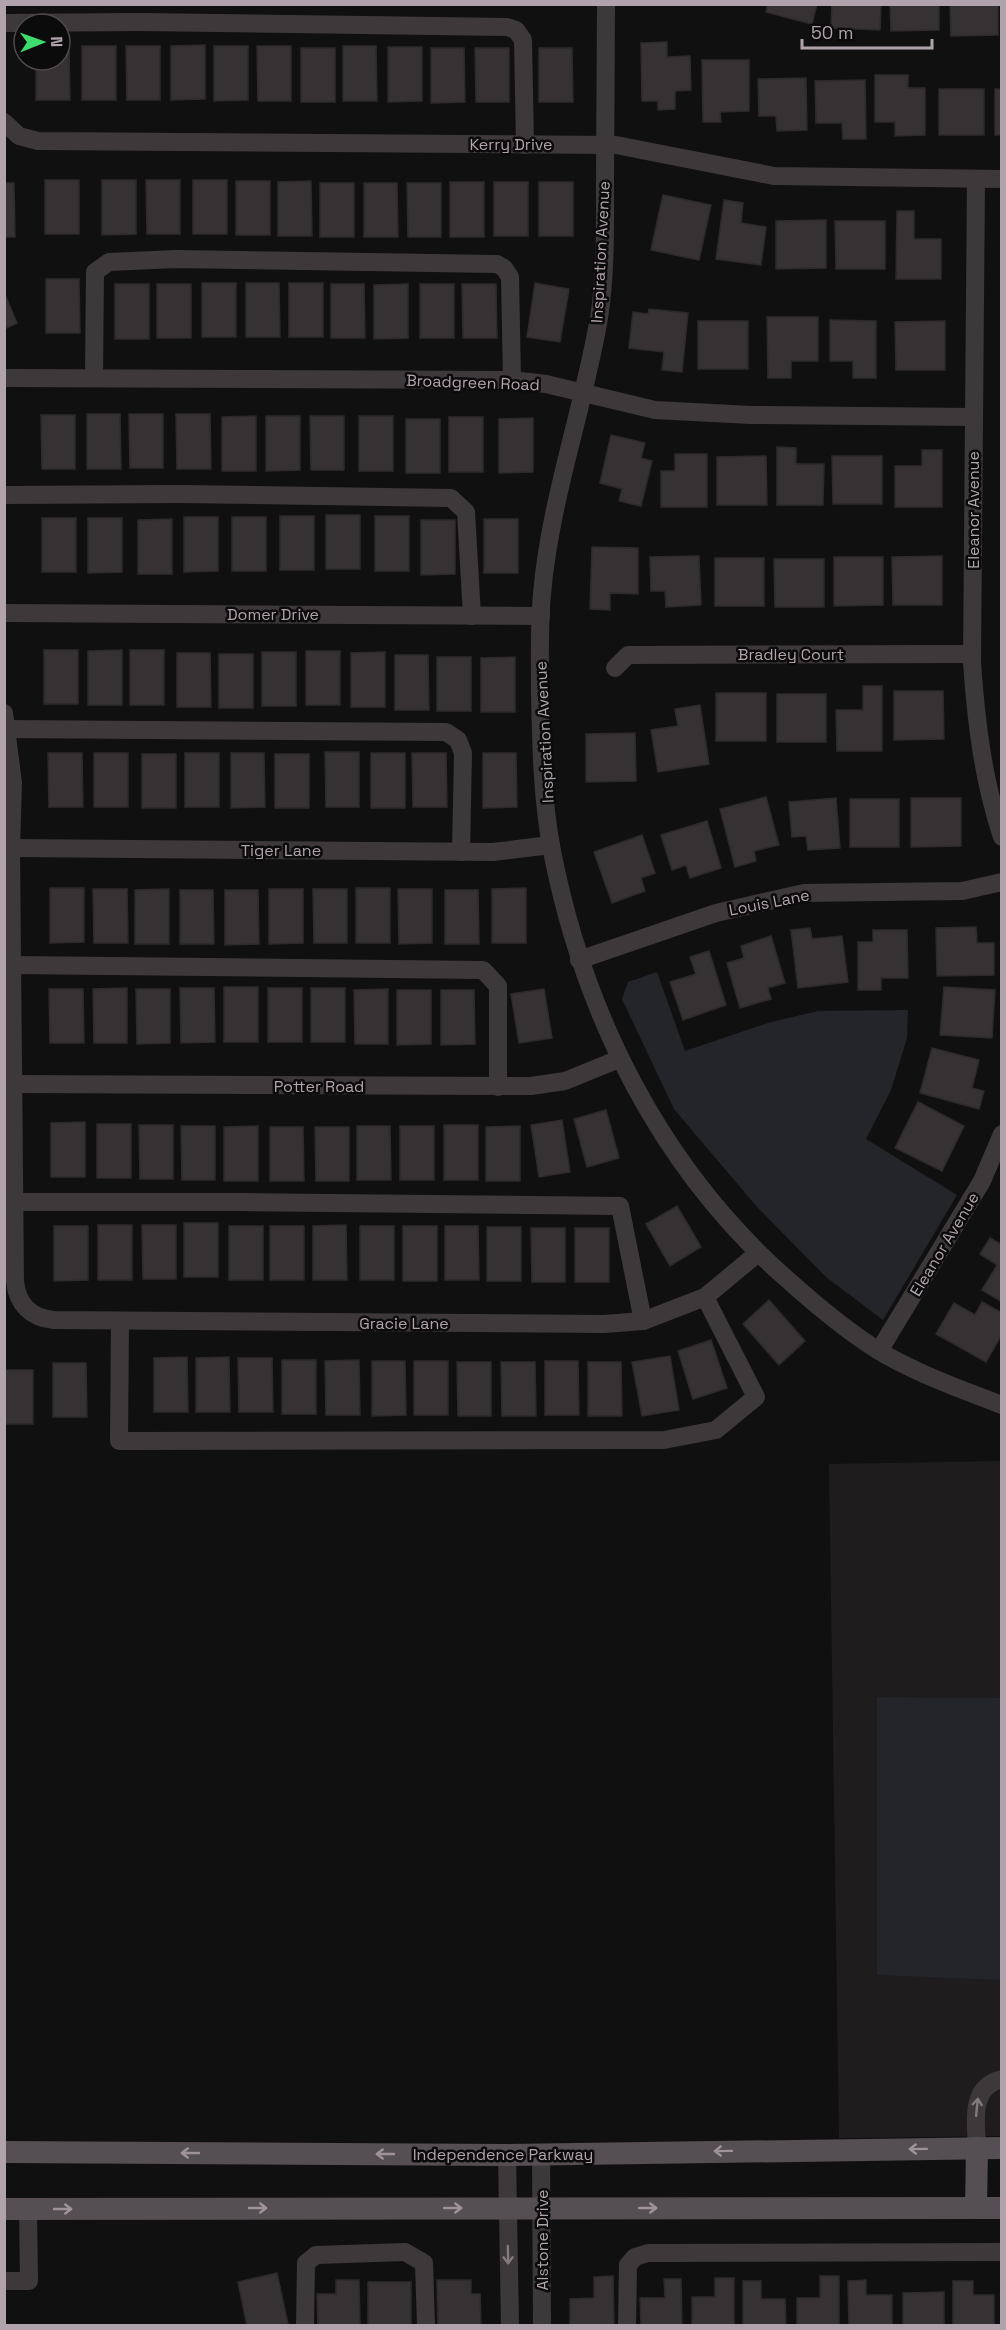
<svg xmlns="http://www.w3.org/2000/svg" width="1006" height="2330" viewBox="0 0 1006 2330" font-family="'Space Grotesk',sans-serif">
	<rect width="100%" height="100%" fill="#111011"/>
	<path fill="#1e1c1d" d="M1001 1461V2136L839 2138 829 1464Z"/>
	<g fill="#23252a">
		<path d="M657 972 685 1051 771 1022 818 1011 908 1010 907 1038 891 1090 866 1139 957 1195 883 1320 826 1277 757 1207 674 1109 622 999 628 982Z"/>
		<path d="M877 1697 1001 1698V1980L877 1975Z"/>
	</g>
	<g fill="#363234" stroke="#2d2a2b" stroke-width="1.5">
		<path d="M768 4H817L812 24 766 12Z"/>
		<path d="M832 4H881L880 30 831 28Z"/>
		<path d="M890 4H939V30L891 31Z"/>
		<path d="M950 4H998V35L951 36Z"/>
		<path d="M667 42V57L690 56 691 90 675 91V109L658 110V101H642L641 43Z"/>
		<path d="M205 45V99L171 100V46Z"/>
		<path d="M60 46H69L70 100H36V60H60Z"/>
		<rect x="82" y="46" width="34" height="54"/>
		<path d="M126 46H160V100H127Z"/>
		<path d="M214 46H248V100L214 101Z"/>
		<path d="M257 46H291V101H258Z"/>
		<path d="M343 46H376L377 101H343Z"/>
		<path d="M388 47H422V101L388 102Z"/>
		<rect x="301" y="48" width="34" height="54"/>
		<path d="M431 48H464L465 102 431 103Z"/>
		<path d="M475 48H509V102H476Z"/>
		<path d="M539 48H572L573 102H539Z"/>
		<path d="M702 60H749V111L720 112 721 122H703Z"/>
		<path d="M875 75H908V88H925V135L895 136V122H875Z"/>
		<path d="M806 78 807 130 777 131 776 116H759L758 79Z"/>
		<path d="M865 80 866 139H843L842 123H816L815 81Z"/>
		<rect x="939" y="89" width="45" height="46"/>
		<rect x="995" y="89" width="7" height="46"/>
		<rect x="45" y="180" width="34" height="54"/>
		<path d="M102 180H136V234L102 235Z"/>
		<path d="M146 180H180V234H147Z"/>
		<rect x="193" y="180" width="34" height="54"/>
		<rect x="236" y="181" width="34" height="54"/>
		<path d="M311 181 312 236H278V182Z"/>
		<rect x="450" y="182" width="34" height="55"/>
		<rect x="494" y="182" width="34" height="54"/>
		<rect x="539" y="182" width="34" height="54"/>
		<path d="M4 183H14L15 237H4Z"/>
		<rect x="320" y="183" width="34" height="54"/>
		<path d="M364 183H397L398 237H364Z"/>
		<path d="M407 183H441V237H408Z"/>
		<path d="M663 195 711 205 699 260 651 250Z"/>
		<path d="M724 200 743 203 741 223 766 227 761 265 716 259Z"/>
		<path d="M897 211H914V239H941V279H896Z"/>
		<path d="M826 220V268L776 269V221Z"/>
		<path d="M835 221H885V269H836Z"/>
		<path d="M46 279H79L80 333H46Z"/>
		<rect x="202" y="283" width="34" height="54"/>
		<path d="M246 283H279L280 337H246Z"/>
		<rect x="289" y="283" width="34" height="54"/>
		<path d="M535 283 569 289 560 342 527 337Z"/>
		<rect x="115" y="284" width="34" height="55"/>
		<rect x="157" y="284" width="34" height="54"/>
		<path d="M331 284H364L365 338H331Z"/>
		<path d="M408 284V338L374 339V285Z"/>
		<rect x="420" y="284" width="34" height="54"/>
		<path d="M462 284H496L497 338H463Z"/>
		<path d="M4 292 17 323 4 329Z"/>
		<path d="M649 309 688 313 682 372 662 370 664 352 629 348 633 312 648 314Z"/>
		<path d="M767 317H818V361H791V378H768Z"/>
		<path d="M830 320 876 321V378H853V361H830Z"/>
		<rect x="698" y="321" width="50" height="48"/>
		<path d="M945 321V370H896L895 322Z"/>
		<path d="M87 414H120L121 469H87Z"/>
		<path d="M129 414H163V468H130Z"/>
		<path d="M176 414H210L211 469H177Z"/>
		<path d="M41 415H75V469H42Z"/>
		<path d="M256 416V471H222V417Z"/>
		<path d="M266 416H300V470L266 471Z"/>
		<path d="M310 416H344V470H311Z"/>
		<rect x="359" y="416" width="34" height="55"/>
		<rect x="449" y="417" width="34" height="55"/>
		<path d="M533 418V472L499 473V419Z"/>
		<rect x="406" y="419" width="34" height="54"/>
		<path d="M611 435 645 443 641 458 652 461 641 506 619 501 622 489 600 483Z"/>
		<path d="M777 447 796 448V464H824L823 505H777Z"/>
		<path d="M922 450H942V507H895V466H922Z"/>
		<path d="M675 454H707V507H661V471H675Z"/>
		<path d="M766 456 767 505H717V457Z"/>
		<path d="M832 456H882V504H833Z"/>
		<rect x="326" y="515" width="34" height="54"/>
		<rect x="280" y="516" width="34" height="54"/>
		<rect x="375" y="516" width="34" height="55"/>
		<path d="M184 517H218V571L184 572Z"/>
		<rect x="232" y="517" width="34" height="54"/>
		<rect x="42" y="518" width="34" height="54"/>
		<path d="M88 518H122V572L88 573Z"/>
		<path d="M172 519V574H138V520Z"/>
		<rect x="484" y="519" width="34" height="54"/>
		<path d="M421 520H455V574L421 575Z"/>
		<path d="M592 547 638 548V594L610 593V610L590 609Z"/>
		<path d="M699 556 701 605 666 607 665 591H651L650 557Z"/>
		<path d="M942 556V605H893L892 557Z"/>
		<path d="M834 557H883V605L834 606Z"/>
		<rect x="715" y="558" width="49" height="48"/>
		<path d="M774 559H824V607H775Z"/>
		<rect x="44" y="650" width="34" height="54"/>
		<path d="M122 650V705H88V651Z"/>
		<rect x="130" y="650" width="34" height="55"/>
		<rect x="306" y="651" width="34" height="54"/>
		<rect x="262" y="652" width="34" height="54"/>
		<path d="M385 652V707H351V653Z"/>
		<path d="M177 653H210L211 707H177Z"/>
		<rect x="219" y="654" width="34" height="54"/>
		<path d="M395 655H428L429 710H395Z"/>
		<rect x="437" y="657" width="34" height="54"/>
		<path d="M515 657V712H481V658Z"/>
		<path d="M863 686H882V751H837L836 710H863Z"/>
		<path d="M894 691H943L944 739 894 740Z"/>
		<rect x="716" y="693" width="50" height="48"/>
		<rect x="777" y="694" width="49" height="48"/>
		<path d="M700 705 709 764 658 772 651 730 678 726 675 709Z"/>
		<path d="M635 733 636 781 586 782V734Z"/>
		<path d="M325 752H359V807H326Z"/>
		<path d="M48 753H82L83 807H49Z"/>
		<rect x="94" y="753" width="34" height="54"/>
		<rect x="185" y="753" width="34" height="54"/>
		<path d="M231 753H264L265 807 231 808Z"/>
		<rect x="371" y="753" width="34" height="55"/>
		<path d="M412 753H446L447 807H413Z"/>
		<path d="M483 753H516L517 807 483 808Z"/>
		<rect x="142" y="754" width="34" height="54"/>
		<rect x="275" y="754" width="34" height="54"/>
		<path d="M766 797 779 845 754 851 756 861 735 867 720 809Z"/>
		<path d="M836 798 840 848 808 850 806 836 792 837 789 802Z"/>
		<path d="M911 798H961V846L911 847Z"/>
		<rect x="850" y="799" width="49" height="48"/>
		<path d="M707 821 721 868 690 878 686 865 672 870 661 835Z"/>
		<path d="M642 835 655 873 641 878 645 891 612 903 594 852Z"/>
		<path d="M50 888H84V942L50 943Z"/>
		<rect x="356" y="888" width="34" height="55"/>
		<path d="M526 888V943H492V889Z"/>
		<path d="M93 889H127L128 943H94Z"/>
		<path d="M169 889V944H135V890Z"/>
		<path d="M269 889H303V943L269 944Z"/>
		<path d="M313 889H347V943H314Z"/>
		<path d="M398 889H432V943L399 944Z"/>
		<path d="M180 890H213L214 944H180Z"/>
		<path d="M225 890H258L259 944 225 945Z"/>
		<path d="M445 890H478L479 944H445Z"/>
		<path d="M976 927 977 943H994V975L937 976 936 928Z"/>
		<path d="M810 928 812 939 842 936 848 982 798 988 791 930Z"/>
		<path d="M873 930H907L908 978H881V990H858V942H873Z"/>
		<path d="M771 936 785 983 768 988 771 999 740 1008 727 963 744 958 741 946Z"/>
		<path d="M709 951 726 1005 683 1020 670 982 696 974 690 957Z"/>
		<rect x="224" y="987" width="34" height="55"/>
		<path d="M944 987 995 990 992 1038 940 1035Z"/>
		<path d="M127 988V1043H94L93 989Z"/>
		<path d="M180 988H214L215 1042 181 1043Z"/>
		<rect x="268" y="988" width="34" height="54"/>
		<rect x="311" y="988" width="34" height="54"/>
		<path d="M49 989H83L84 1043H50Z"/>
		<path d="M136 989H170V1043L137 1044Z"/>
		<path d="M388 989V1044H355L354 990Z"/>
		<path d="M544 989 552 1038 519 1043 511 994Z"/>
		<path d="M397 990H431V1044L397 1045Z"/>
		<path d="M441 990H474L475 1044 441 1045Z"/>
		<path d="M932 1048 979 1060 972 1088 984 1091 979 1109 920 1093Z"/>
		<path d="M918 1102 964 1126 942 1171 895 1148Z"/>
		<path d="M606 1110 619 1158 587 1167 574 1119Z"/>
		<path d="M562 1120 570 1172 539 1177 531 1125Z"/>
		<path d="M85 1122V1177H51V1123Z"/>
		<rect x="97" y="1124" width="34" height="54"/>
		<path d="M139 1125H173V1179H140Z"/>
		<rect x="444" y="1125" width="34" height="55"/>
		<path d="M181 1126H215V1180H182Z"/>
		<path d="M258 1126V1181H224V1127Z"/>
		<path d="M357 1126H390L391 1180H357Z"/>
		<rect x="400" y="1126" width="34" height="54"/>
		<path d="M520 1126V1181H486V1127Z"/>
		<path d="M270 1127H303L304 1181H270Z"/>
		<path d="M315 1127H349V1181H316Z"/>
		<path d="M677 1206 701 1247 670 1266 646 1224Z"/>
		<rect x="184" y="1223" width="34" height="54"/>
		<rect x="98" y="1225" width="34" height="55"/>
		<path d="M142 1225H176V1279H143Z"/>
		<path d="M346 1225 347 1280H313V1226Z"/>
		<path d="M54 1226H88V1280L54 1281Z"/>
		<rect x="229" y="1226" width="34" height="54"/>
		<rect x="270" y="1226" width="34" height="54"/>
		<rect x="360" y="1226" width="34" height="54"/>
		<rect x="403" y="1226" width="34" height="55"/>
		<path d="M445 1226H478L479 1280H445Z"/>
		<rect x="487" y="1227" width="34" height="54"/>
		<path d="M531 1228H565V1282H532Z"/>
		<rect x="575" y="1228" width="34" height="54"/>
		<path d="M990 1238 1002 1245V1302L982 1290 997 1265 980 1254Z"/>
		<path d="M769 1300 805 1341 779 1365 743 1324Z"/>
		<path d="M982 1302 1002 1313V1334L986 1362 936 1334 954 1303 975 1315Z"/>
		<path d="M711 1340 727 1388 693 1399 678 1351Z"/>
		<path d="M670 1356 679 1410 642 1416 632 1362Z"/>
		<path d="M187 1357 188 1412H154V1358Z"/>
		<path d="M229 1357 230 1412H196V1358Z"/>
		<path d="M238 1358H272L273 1412H239Z"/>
		<rect x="282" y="1360" width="34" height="54"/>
		<path d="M359 1360 360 1415H326L325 1361Z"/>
		<path d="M372 1361H405L406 1415 372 1416Z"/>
		<rect x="414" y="1361" width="34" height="54"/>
		<path d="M545 1361H578L579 1415H545Z"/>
		<path d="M457 1362H491V1416H458Z"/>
		<path d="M501 1362H535L536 1416H502Z"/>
		<path d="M588 1362H621L622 1416H588Z"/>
		<path d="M53 1363H86L87 1417H53Z"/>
		<rect x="4" y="1370" width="29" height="54"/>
		<path d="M277 2273 288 2324 247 2326 238 2282Z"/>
		<path d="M613 2276 614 2326H570V2299L594 2298V2277Z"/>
		<path d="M820 2276H839V2326H797V2298H820Z"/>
		<path d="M715 2278H734V2326H692V2297H715Z"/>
		<path d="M664 2279H681L682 2326H641L640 2298H665Z"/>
		<path d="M336 2280H359L360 2325 318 2326 317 2294H336Z"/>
		<path d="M437 2280H471V2294H480L481 2326H438Z"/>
		<path d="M866 2280V2295H892V2326H849L848 2281Z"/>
		<path d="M743 2281H761V2299H785L786 2326H743Z"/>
		<path d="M953 2281H973V2295H994V2326H953Z"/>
		<rect x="368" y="2282" width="43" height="44"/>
		<path d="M944 2292V2326H903V2293Z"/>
	</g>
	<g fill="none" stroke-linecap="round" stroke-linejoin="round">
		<g stroke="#3d393b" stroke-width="18">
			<path d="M606 4C606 64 605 123 605 182 605 226 606 274 599 318 583 411 550 500 542 594 539 626 540 659 540 691 541 742 542 800 552 851 584 1015 661 1169 788 1280 817 1306 850 1334 884 1354 921 1375 962 1390 1002 1405"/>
			<path d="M4 23 140 22 507 27 516 30 523 40 525 145"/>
			<path d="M4 122 19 136 38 141 616 145 774 176 1002 179"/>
			<path d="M976 179 972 662C976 721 983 780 1002 837"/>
			<path d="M94 377 95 272 109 262 176 259 497 264 504 268 510 277 512 380"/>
			<path d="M4 378 512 380 546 384 655 410 751 415 974 417"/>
			<path d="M4 495 180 494 451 498 466 512 472 616"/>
			<path d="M4 613 541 616"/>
			<path d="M615 668 628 655 972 654"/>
			<path d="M4 713 13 783 11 848 15 1281C17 1304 31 1318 54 1320L604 1324 643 1321 705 1297 758 1253"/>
			<path d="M5 729 446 732 458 740 463 753 461 852"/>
			<path d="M11 848 493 852 551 845"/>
			<path d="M579 960 716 913 804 893 962 891 1002 882"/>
			<path d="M12 965 483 970 498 986V1087"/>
			<path d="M13 1084 531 1086 565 1081 619 1059"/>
			<path d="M14 1202H239L620 1206 643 1321"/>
			<path d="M120 1321 119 1441 664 1440 716 1430 756 1397 705 1297"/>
			<path d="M879 1351 982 1181 1002 1134"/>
			<path d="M977 2148C976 2122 969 2087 1002 2079"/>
			<path d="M541 2154 542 2326"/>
			<path d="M507 2155 510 2326"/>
			<path d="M4 2281H29L28 2209"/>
			<path d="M305 2326 306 2263 316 2255 405 2252 424 2263 426 2326"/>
			<path d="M627 2326 628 2265 635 2257 648 2253 1002 2252"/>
		</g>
		<g stroke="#554e52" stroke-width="22">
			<path d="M4 2152 507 2155 1002 2148"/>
			<path d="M976 2208 977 2148"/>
			<path d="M4 2209 1002 2208"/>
		</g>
	</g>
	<defs><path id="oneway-shaft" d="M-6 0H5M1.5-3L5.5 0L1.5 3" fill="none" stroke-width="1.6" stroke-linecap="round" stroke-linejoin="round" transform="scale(1.5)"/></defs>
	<g stroke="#83797f">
		<use href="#oneway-shaft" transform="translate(977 2107) rotate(-84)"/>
		<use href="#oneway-shaft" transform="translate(508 2255) rotate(89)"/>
	</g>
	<g stroke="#9f929a">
		<use href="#oneway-shaft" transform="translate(918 2149) rotate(179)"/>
		<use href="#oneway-shaft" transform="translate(723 2151) rotate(179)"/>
		<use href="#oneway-shaft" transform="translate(190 2153) rotate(-180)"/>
		<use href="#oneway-shaft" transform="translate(385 2154) rotate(-180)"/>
		<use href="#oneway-shaft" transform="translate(258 2208)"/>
		<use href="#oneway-shaft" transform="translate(453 2208)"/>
		<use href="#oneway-shaft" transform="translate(648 2208)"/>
		<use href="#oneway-shaft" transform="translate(63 2209)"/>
	</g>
	<g text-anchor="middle" stroke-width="5" stroke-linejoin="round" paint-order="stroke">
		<g font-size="16" fill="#b1a3ac" stroke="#0c0b0c">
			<text x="511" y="150">Kerry Drive</text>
			<text transform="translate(600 252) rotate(-87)" y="6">Inspiration Avenue</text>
			<text transform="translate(473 382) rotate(2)" y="6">Broadgreen Road</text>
			<text transform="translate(973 510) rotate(-90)" y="6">Eleanor Avenue</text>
			<text x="273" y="620">Domer Drive</text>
			<text x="791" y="660">Bradley Court</text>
			<text transform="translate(544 732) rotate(-93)" y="6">Inspiration Avenue</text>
			<text x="281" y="856">Tiger Lane</text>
			<text transform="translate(769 902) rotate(-11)" y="6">Louis Lane</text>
			<text x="319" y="1092">Potter Road</text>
			<text transform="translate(944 1244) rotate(-59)" y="6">Eleanor Avenue</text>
			<text x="404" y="1329">Gracie Lane</text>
			<text x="503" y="2160">Independence Parkway</text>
			<text transform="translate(542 2240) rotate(-90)" y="6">Alstone Drive</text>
		</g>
	</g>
	<rect width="1006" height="2330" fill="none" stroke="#b1a3ac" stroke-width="12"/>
	<g transform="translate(42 42) rotate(89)"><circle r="28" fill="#0c0b0c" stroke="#4e484c" stroke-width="1.5"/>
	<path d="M0-4.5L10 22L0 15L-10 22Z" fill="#3edc6d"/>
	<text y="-9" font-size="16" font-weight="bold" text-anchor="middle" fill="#b1a3ac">N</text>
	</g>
	<path d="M802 39v9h130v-9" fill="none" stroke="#b1a3ac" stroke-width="3"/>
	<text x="811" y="39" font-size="18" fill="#b1a3ac" stroke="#0c0b0c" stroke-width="4.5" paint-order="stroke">50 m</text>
</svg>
